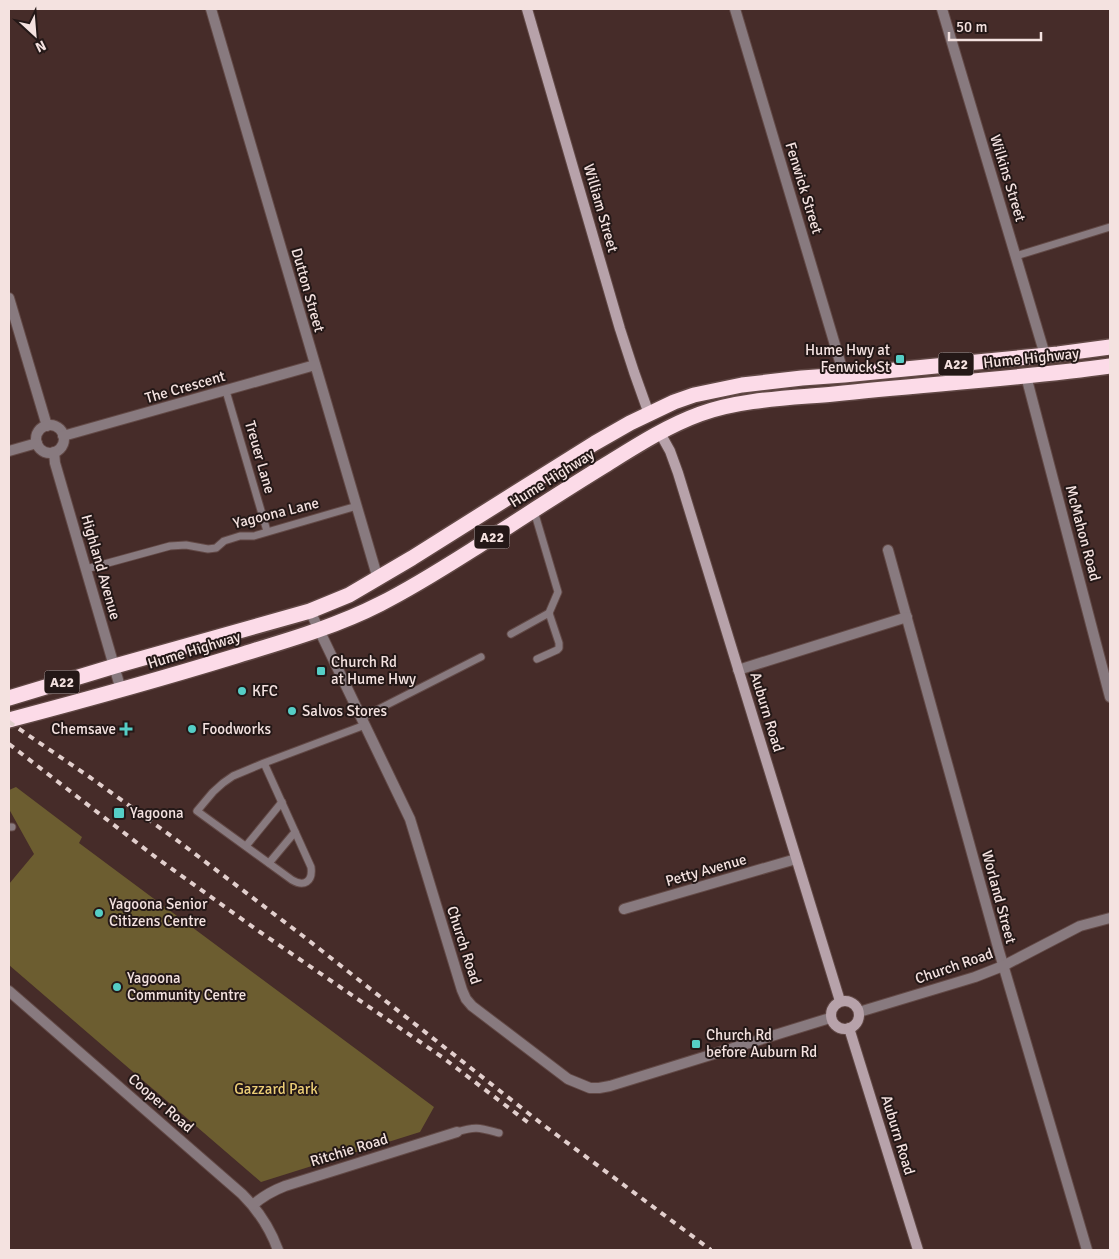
<svg xmlns="http://www.w3.org/2000/svg" width="1119" height="1259" viewBox="0 0 1119 1259" font-family="Signika,sans-serif">
	<rect width="100%" height="100%" fill="#462c29"/>
	<path fill="#6c5d30" d="M16 787 82 837 79 843 434 1107 420 1132 261 1182 9 965V884L34 854 9 809V790Z"/>
	<g fill="none" stroke-linecap="round" stroke-linejoin="round">
		<defs>
			<g id="lane">
				<path d="M1016 256 1110 227"/>
				<path d="M226 391 267 531"/>
				<path d="M86 569 170 546 186 545 208 549 216 548 224 541 240 536H254L357 506"/>
				<path d="M511 634 549 613 558 592 534 511"/>
				<path d="M537 659 557 650 559 648V643L549 613"/>
				<path d="M361 718 481 657"/>
				<path d="M264 763 311 867C313 882 304 887 292 880L197 811 213 792 223 783 233 776 264 763 365 725"/>
				<path d="M9 827H12"/>
				<path d="M246 846 282 802"/>
				<path d="M269 863 295 832"/>
				<path d="M457 1132C476 1126 480 1128 499 1133"/>
			</g>
			<g id="street">
				<path d="M211 9 378 579"/>
				<path d="M735 9 844 375"/>
				<path d="M942 9 1045 355"/>
				<path d="M9 298 47 426"/>
				<path d="M1026 376 1110 697"/>
				<circle cx="50" cy="439" r="14"/>
				<path d="M63 436 315 365"/>
				<path d="M9 451 37 443"/>
				<path d="M54 452 55 463 121 690"/>
				<path d="M888 550 999 951 1087 1250"/>
				<path d="M310 611 410 819 462 990 466 999 472 1006 568 1079 590 1088H599L610 1086 830 1018"/>
				<path d="M738 670 907 617"/>
				<path d="M624 909 796 859"/>
				<path d="M9 991 242 1194C259 1211 270 1228 278 1250"/>
				<path d="M859 1012 975 977 1003 966 1080 926 1110 918"/>
				<path d="M253 1205C263 1196 272 1191 285 1186L457 1132"/>
			</g>
			<g id="secondary">
				<path d="M527 9 620 329 634 372 649 414"/>
				<path d="M660 433 670 451 678 473 840 1001"/>
				<circle cx="845" cy="1015" r="14"/>
				<path d="M849 1028 918 1250"/>
			</g>
			<g id="highway">
				<path d="M9 698 115 666 310 611 349 595 412 558 595 443 630 423 674 402 694 395 742 385 802 378 844 375 987 361 1058 354 1110 347"/>
				<path d="M9 720C85 700 161 679 236 656 285 641 335 627 380 604 412 588 442 569 472 550 517 521 561 492 607 464 636 446 667 426 700 414 740 399 791 398 834 394 926 384 1019 379 1110 366"/>
			</g>
		</defs>
		<use href="#lane" stroke="#624946" stroke-width="9"/>
		<use href="#street" stroke="#624946" stroke-width="12"/>
		<use href="#secondary" stroke="#624946" stroke-width="12"/>
		<use href="#highway" stroke="#624946" stroke-width="18"/>
		<use href="#lane" stroke="#887a7f" stroke-width="7"/>
		<use href="#street" stroke="#887a7f" stroke-width="10"/>
		<use href="#secondary" stroke="#b7a2aa" stroke-width="10"/>
		<use href="#highway" stroke="#fcdbe8" stroke-width="15"/>
		<g stroke="#e2cfcd" stroke-width="4" stroke-dasharray="6 6" stroke-linecap="butt">
			<path d="M9 722 91 778 174 838 303 936 542 1124 711 1250"/>
			<path d="M9 744 158 859 260 932 442 1057 530 1124"/>
		</g>
	</g>
	<g fill="#55cec6" stroke="#241817" stroke-width="2">
		<rect x="895" y="354" width="10" height="10" rx="2.5"/>
		<rect x="316" y="666" width="10" height="10" rx="2.5"/>
		<circle cx="242" cy="691" r="5"/>
		<circle cx="292" cy="711" r="5"/>
		<path d="M123.5 721.5h5v5h5v5h-5v5h-5v-5h-5v-5h5z"/>
		<circle cx="192" cy="729" r="5"/>
		<rect x="113" y="807" width="12" height="12" rx="2.5"/>
		<circle cx="99" cy="913" r="5"/>
		<circle cx="117" cy="987" r="5"/>
		<rect x="691" y="1039" width="10" height="10" rx="2.5"/>
	</g>
	<g text-anchor="middle" stroke-width="4" stroke-linejoin="round" paint-order="stroke">
		<g fill="#241817" stroke="#b6a5a4" stroke-width="1">
			<rect x="938.5" y="352.5" width="35" height="23" rx="4"/>
			<rect x="474.5" y="525.5" width="35" height="23" rx="4"/>
			<rect x="44.5" y="670.5" width="35" height="23" rx="4"/>
		</g>
		<g font-size="14" font-weight="bold" fill="#f4e2e0">
			<text x="956" y="369">A22</text>
			<text x="492" y="542">A22</text>
			<text x="62" y="687">A22</text>
		</g>
		<g font-size="15" fill="#f4e2e0" stroke="#241817">
			<text transform="translate(1008 178) rotate(73)" y="5">Wilkins Street</text>
			<text transform="translate(804 188) rotate(73)" y="5">Fenwick Street</text>
			<text transform="translate(601 208) rotate(74)" y="5">William Street</text>
			<text transform="translate(308 290) rotate(74)" y="5">Dutton Street</text>
			<text transform="translate(1031 358) rotate(-6)" y="5">Hume Highway</text>
			<text transform="translate(185 387) rotate(-16)" y="5">The Crescent</text>
			<text transform="translate(260 457) rotate(74)" y="5">Treuer Lane</text>
			<text transform="translate(552 478) rotate(-32)" y="5">Hume Highway</text>
			<text transform="translate(276 513) rotate(-14)" y="5">Yagoona Lane</text>
			<text transform="translate(1083 533) rotate(75)" y="5">McMahon Road</text>
			<text transform="translate(101 567) rotate(74)" y="5">Highland Avenue</text>
			<text transform="translate(194 650) rotate(-17)" y="5">Hume Highway</text>
			<text transform="translate(767 712) rotate(73)" y="5">Auburn Road</text>
			<text transform="translate(706 870) rotate(-16)" y="5">Petty Avenue</text>
			<text transform="translate(999 897) rotate(75)" y="5">Worland Street</text>
			<text transform="translate(464 945) rotate(72)" y="5">Church Road</text>
			<text transform="translate(954 966) rotate(-19)" y="5">Church Road</text>
			<text transform="translate(161 1103) rotate(41)" y="5">Cooper Road</text>
			<text transform="translate(898 1135) rotate(73)" y="5">Auburn Road</text>
			<text transform="translate(349 1150) rotate(-17)" y="5">Ritchie Road</text>
		</g>
		<g font-size="15" fill="#f4e2e0" stroke="#241817" text-anchor="start">
			<text x="890" y="355" text-anchor="end">Hume Hwy at<tspan x="890" dy="17">Fenwick St</tspan></text>
			<text x="331" y="667">Church Rd<tspan x="331" dy="17">at Hume Hwy</tspan></text>
			<text x="252" y="696">KFC</text>
			<text x="302" y="716">Salvos Stores</text>
			<text x="116" y="734" text-anchor="end">Chemsave</text>
			<text x="202" y="734">Foodworks</text>
			<text x="130" y="818">Yagoona</text>
			<text x="109" y="909">Yagoona Senior<tspan x="109" dy="17">Citizens Centre</tspan></text>
			<text x="127" y="983">Yagoona<tspan x="127" dy="17">Community Centre</tspan></text>
			<text x="706" y="1040">Church Rd<tspan x="706" dy="17">before Auburn Rd</tspan></text>
		</g>
		<g font-size="15" fill="#ecce76" stroke="#241817">
			<text x="276" y="1094">Gazzard Park</text>
		</g>
	</g>
	<rect width="1119" height="1259" fill="none" stroke="#f4e2e0" stroke-width="20"/>
	<g transform="translate(35 35) rotate(154)" stroke="#241817" stroke-width="4" paint-order="stroke">
	<path d="M0-4L9 19L0 12L-9 19Z" fill="#f4e2e0"/>
	<text y="-8" font-size="14" font-weight="bold" text-anchor="middle" fill="#f4e2e0">N</text>
	</g>
	<path d="M949 32v8h92v-8" fill="none" stroke="#f4e2e0" stroke-width="2.5"/>
	<text x="956" y="32" font-size="15" fill="#f4e2e0" stroke="#241817" stroke-width="4" paint-order="stroke">50 m</text>
</svg>
